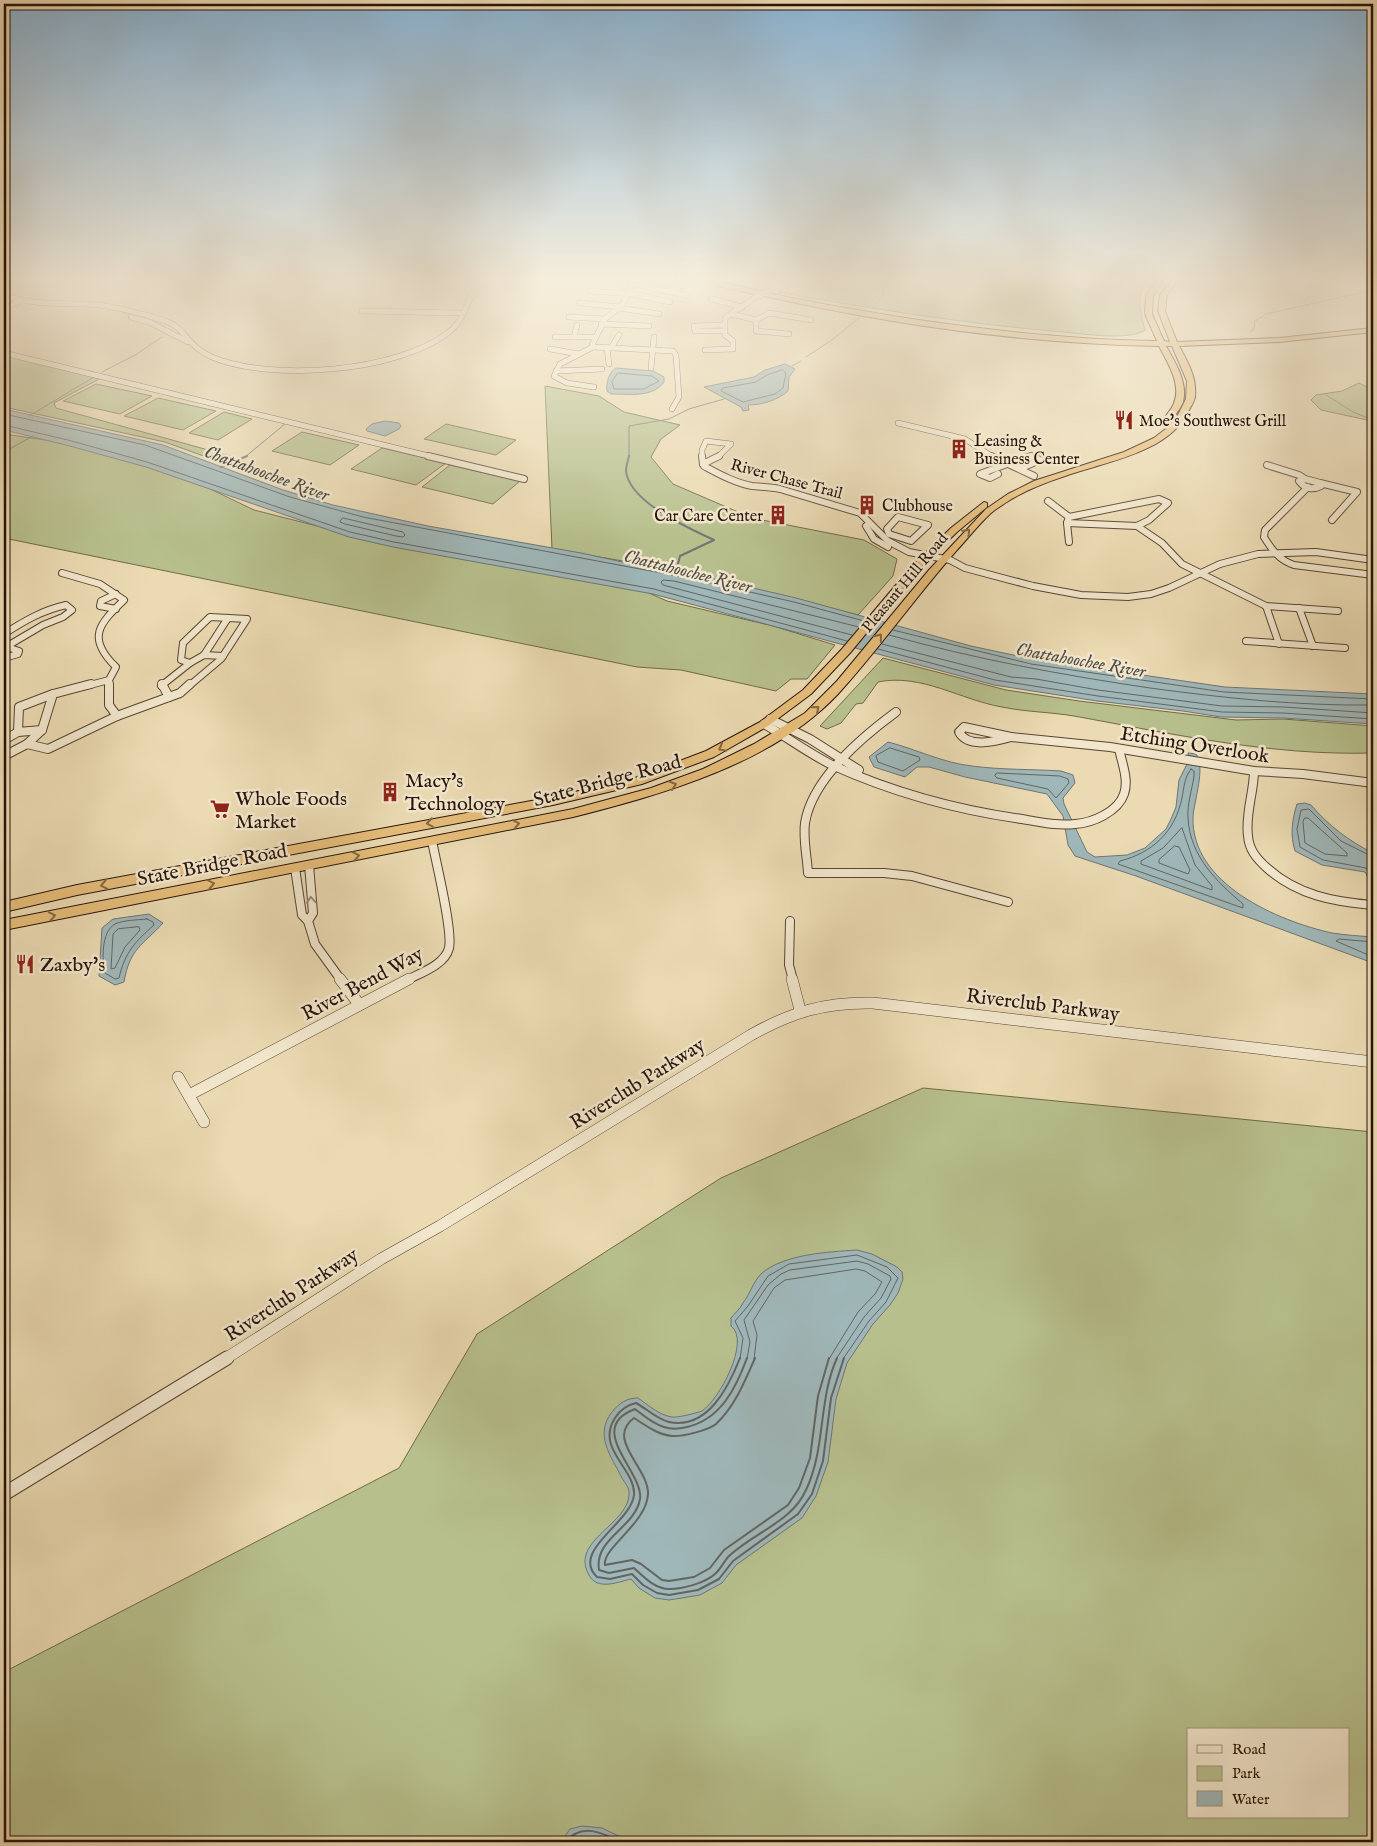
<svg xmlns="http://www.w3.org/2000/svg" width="1377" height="1846" viewBox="0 0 1377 1846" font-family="'IM FELL English',serif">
	<rect width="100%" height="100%" fill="#ebdab2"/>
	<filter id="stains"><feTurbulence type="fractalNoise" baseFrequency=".004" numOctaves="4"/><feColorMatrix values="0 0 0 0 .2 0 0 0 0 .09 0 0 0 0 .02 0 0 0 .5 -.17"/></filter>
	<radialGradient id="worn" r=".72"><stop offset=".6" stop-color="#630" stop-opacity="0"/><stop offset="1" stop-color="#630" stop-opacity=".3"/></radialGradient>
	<g fill="#b7c08d" stroke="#6f6a4b" fill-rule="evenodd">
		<path d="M796 279H1147C1136 295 1140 312 1145 330 1129 341 1084 334 1063 332 967 324 873 309 778 292Z"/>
		<path d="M4 355 101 378 54 403 56 408 230 456 220 462 165 442 4 407Z"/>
		<path d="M1359 383 1373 390V425L1367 420 1321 410 1311 400 1316 395 1342 391Z"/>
		<path d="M96 384 152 396 120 414 63 401Z"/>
		<path d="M545 386 599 396 624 412 680 425 661 439 651 457 673 484 752 518 864 540 897 559 893 576 858 615 676 570 552 549Z"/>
		<path d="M158 398 216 411 183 430 124 416Z"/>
		<path d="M224 412 252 419 218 440 189 433Z"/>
		<path d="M446 424 516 440 496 455 424 439Z"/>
		<path d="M302 432 359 445 330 465 272 451Z"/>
		<path d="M4 434 94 447 200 484 254 510 329 529 624 582 667 601 773 626 835 645 807 679H791L776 691 681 670 637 667 4 538Z"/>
		<path d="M382 448 446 463 416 485 351 469Z"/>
		<path d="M450 465 520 481 493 504 422 487Z"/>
		<path d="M883 658 1006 690 1079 701 1236 720 1283 719 1373 726V753C1272 756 1173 734 1074 716 1050 712 1026 712 1002 707 961 700 921 673 878 682L863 703 856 704 841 723 827 729 820 726Z"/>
		<path d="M923 1088 1373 1132V1842H4V1672L399 1468 477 1334 721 1178ZM1188 1730H1348V1817H1188Z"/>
	</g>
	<g fill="#9fb7b9" stroke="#6f7573">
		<path d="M785 364 795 369 789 377 788 391C778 400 762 405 748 405L749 410 743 411 741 407 704 387 754 377 765 370Z"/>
		<path d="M616 368 653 371 664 377V382C653 398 628 394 611 394L607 391C606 383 609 372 616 368Z"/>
		<path d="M4 409 163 445 283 490 333 505 428 526 581 553 641 566 676 570 796 598 971 646 1032 659 1225 687 1373 694V724L1283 718 1221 717 1183 711 1097 701 994 685 653 594 393 547 349 537 146 467 66 445 4 430Z"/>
		<path d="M385 421 399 423 401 426 399 429 385 436 367 431 366 429 372 424Z"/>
		<path d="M888 742C916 749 943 763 972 766 1002 770 1031 769 1061 771L1073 775 1075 783 1063 798 1064 804 1087 852 1095 857 1127 855 1145 848 1166 829 1171 819 1176 807 1179 780 1189 760 1188 753 1196 754C1206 767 1194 801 1193 817 1191 884 1278 921 1332 933 1345 935 1360 936 1373 937V963L1136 876 1075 856 1068 845 1063 816 1047 794 965 777 929 767H917L905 777 874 767 869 757Z"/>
		<path d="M1305 803 1311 805C1329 826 1349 841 1373 853V886L1365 872 1322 865 1295 851C1290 835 1292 820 1297 804Z"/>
		<path d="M149 914 163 923C142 946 130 948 124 982L115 985 99 976 102 928 113 919Z"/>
		<path d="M857 1250 872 1254 897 1267 902 1272 903 1279 898 1293 890 1305 873 1324 847 1363 836 1399 828 1462 816 1496 802 1518 736 1565 722 1583 700 1595 669 1600 655 1598 639 1588 631 1579C618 1582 597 1591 589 1575 569 1540 631 1524 629 1492 629 1487 624 1482 622 1478 611 1456 594 1435 612 1412 619 1403 627 1398 638 1398 648 1405 659 1415 672 1417 677 1418 697 1413 702 1411 719 1400 751 1341 731 1326V1318C735 1313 740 1309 743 1303 750 1294 753 1282 761 1274 783 1254 828 1252 857 1250Z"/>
		<path d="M582 1826 602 1828 631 1842H561L570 1829Z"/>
	</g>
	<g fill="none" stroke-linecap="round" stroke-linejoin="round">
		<g stroke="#636561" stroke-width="1">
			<path d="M783 370 786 373 783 388 775 394 743 402 721 391 723 388 756 382 767 375Z"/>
			<path d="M618 373 652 376 659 381 644 389H614L612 382Z"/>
			<path d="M4 414 145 445 290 497 363 517 688 578 794 602 864 621"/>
			<path d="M4 425 68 440 147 462 350 532 394 542 654 589 847 641"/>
			<path d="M343 518 403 532 405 535 403 537 396 536 345 524 340 522Z"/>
			<path d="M893 630 1031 664 1224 692 1373 699"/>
			<path d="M852 635 663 585 661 582 663 580 674 581 859 627"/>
			<path d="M889 635C975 659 1062 675 1150 688 1224 698 1298 706 1373 705"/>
			<path d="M882 644 1011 677 1036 679 1098 690 1222 706 1284 707 1373 713"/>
			<path d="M878 649 995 680 1098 696 1222 712 1283 713 1373 719"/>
			<path d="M890 748 919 757 920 760 903 771 878 762 876 756Z"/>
			<path d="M1191 769 1194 771V776C1192 790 1187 804 1188 818 1190 856 1216 881 1243 904V908L1118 864 1120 861C1152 853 1175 832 1182 798 1184 788 1184 778 1191 769Z"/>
			<path d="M997 773 1060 776 1068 779 1069 783 1056 798 1048 789 997 778 995 776Z"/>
			<path d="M1305 818H1308L1347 853V856L1325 854 1305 843 1303 822Z"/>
			<path d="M1182 828 1195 865 1212 886V890L1141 864V861L1163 848Z"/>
			<path d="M1175 846 1179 847 1190 870 1188 874 1159 863V860Z"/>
			<path d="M1373 857 1341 841 1309 809 1301 810 1297 829 1300 847 1323 860 1366 868 1373 877"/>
			<path d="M147 919 153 922 154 925C135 942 125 952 119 978L115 979 105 973C102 960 101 932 115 924 124 920 137 920 147 919Z"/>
			<path d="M139 927 140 930 125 947 115 968 111 969 113 934 118 929Z"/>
			<path d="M1373 942 1339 939 1336 941 1373 957"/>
			<path d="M740 1359 743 1338 735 1321 748 1306 768 1276 789 1264 857 1255 887 1267 898 1278 886 1302 869 1321 843 1359"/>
			<path d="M747 1359 750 1342 744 1320 768 1285 781 1274 790 1270 857 1261 868 1264 890 1276 891 1279 881 1298 864 1317 836 1359"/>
			<path d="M754 1359 757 1335 753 1321 774 1288 785 1280 856 1269 865 1271 882 1282 875 1294 858 1312 829 1359"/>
		</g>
		<g stroke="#636561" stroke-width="2">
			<path d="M740 1358C729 1386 708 1430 669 1422 657 1419 647 1409 636 1403 627 1405 620 1410 615 1418 595 1449 636 1469 634 1495 631 1523 570 1551 597 1577L610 1579 632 1574 643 1585 657 1593 669 1595 698 1590 719 1579 733 1561 798 1514 812 1494 823 1461 831 1398 844 1358"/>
			<path d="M747 1358C736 1388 721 1419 687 1427 679 1429 672 1430 664 1427 653 1424 644 1416 635 1409 584 1428 644 1472 640 1499 635 1528 594 1538 599 1570L609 1573 634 1568C644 1577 655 1589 669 1589 683 1589 705 1583 715 1574 721 1569 724 1561 729 1556 753 1533 792 1522 806 1490 826 1448 818 1400 837 1358"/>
			<path d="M755 1358C745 1381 735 1406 716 1424 709 1430 682 1437 672 1436 658 1435 645 1425 634 1418 605 1439 649 1468 648 1494 647 1523 602 1548 605 1565L632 1560 641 1564 662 1580 669 1581 694 1577 710 1568 724 1550 788 1505 799 1488 810 1458 818 1396 829 1358"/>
			<path d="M566 1842C581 1822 603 1833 621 1842"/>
		</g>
		<g stroke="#6f7573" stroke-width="1">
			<path d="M874 308 881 298 886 279"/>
			<path d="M1251 332 1255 326 1254 322 1266 314 1373 290"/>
			<path d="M806 357 832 340 859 318"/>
			<path d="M792 366 801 361"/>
			<path d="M102 372 135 355 162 337"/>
			<path d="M1326 395 1353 412 1373 420"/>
			<path d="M29 416 94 377"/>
			<path d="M4 452 33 436"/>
			<path d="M245 457 285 424"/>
			<path d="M629 457V426L669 419 689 409 724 399"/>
		</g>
		<g stroke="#6f7573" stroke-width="2">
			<path d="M629 456C628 460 626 467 626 471 629 502 690 529 714 540L680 556 676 572"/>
			<path d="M221 467 247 456"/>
		</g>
		<defs>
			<g id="minor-far4">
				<path d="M608 279 633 282"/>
				<path d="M782 279H785"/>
				<path d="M632 283 688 296"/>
				<path d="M590 291 633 294 670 302"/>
				<path d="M671 291 692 281"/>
				<path d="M4 295C31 305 58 303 86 304 109 305 131 311 153 317 163 320 173 323 180 330 190 341 197 351 212 357 271 382 398 372 449 332 467 319 467 293 484 279"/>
				<path d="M711 299 742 307"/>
				<path d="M580 303 620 307"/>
				<path d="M619 308 659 314"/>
				<path d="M4 309 20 301"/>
				<path d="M362 311 463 313"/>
				<path d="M731 314 756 320 769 313 811 320"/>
				<path d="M131 317 151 323 188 342"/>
				<path d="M569 317 605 319"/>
				<path d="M756 320V331L789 334"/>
				<path d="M601 324 649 326"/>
				<path d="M724 331H695L694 326 725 325"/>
				<path d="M555 337H595"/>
				<path d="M574 337 577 325"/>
				<path d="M593 347 673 351 676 355 679 397 672 409"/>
				<path d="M593 347 560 364 554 376 567 383 594 387"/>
				<path d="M593 347 592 345 605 319 623 304 635 279"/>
				<path d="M607 348 609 364"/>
				<path d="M611 348 619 335"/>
				<path d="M550 349 579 354"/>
				<path d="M705 350 733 349V341L725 335V318L756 297 769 291"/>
				<path d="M4 353 433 457"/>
				<path d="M651 368 654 337"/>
				<path d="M556 371 602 369"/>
				<path d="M898 423 965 439 993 457"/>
				<path d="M702 457V450L706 441 731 444 718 457"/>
				<path d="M1028 457H1033"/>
			</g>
			<g id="minor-far3">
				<path d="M428 456 524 479"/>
				<path d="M702 456 703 464"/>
				<path d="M991 456 1034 476"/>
				<path d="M703 464 704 466C719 474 735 483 752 486 762 487 770 487 780 489L860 513 888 541 909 552 950 560 965 568 1033 586 1081 595 1128 597 1151 594 1169 588 1220 564 1258 554 1316 552 1373 560"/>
				<path d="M703 464 719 456"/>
				<path d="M1267 465 1299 475 1305 479"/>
				<path d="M1014 466H1026L1040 460 1031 456 1017 461 1018 465"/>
				<path d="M998 474 990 478 980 474 1007 464"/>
				<path d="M1305 479 1320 483 1321 486C1313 490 1305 489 1299 481Z"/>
				<path d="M1320 483 1357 492 1332 520"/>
				<path d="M1308 487 1265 530 1264 537C1272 550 1279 560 1294 565L1373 575"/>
				<path d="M1159 499 1168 503 1149 520 1137 526 1067 523 1069 517Z"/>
				<path d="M1048 501 1069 517"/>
				<path d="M898 517 928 525 911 541 889 534 887 529Z"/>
				<path d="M1067 523 1069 542"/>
				<path d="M866 526 874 539 888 547"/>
				<path d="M1137 526 1162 543 1182 564 1266 606 1338 611"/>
				<path d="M62 573 100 584 124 600C99 624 86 638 116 667L109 680"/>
				<path d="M116 594 101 601 100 606 116 609"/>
				<path d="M1266 606 1279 644"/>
				<path d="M1299 608 1313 646"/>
				<path d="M4 634C24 621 43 610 66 605L72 610 63 617 43 625 4 648"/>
				<path d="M1246 641 1345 648"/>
				<path d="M204 655 228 618"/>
				<path d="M4 658 18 654 19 651 7 647"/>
				<path d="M190 663 204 655 223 656"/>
				<path d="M86 686 109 680V686"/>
				<path d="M161 686 190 663 181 660 183 643 210 617 247 619 221 659 189 686"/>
			</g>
			<g id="minor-far2">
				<path d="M109 684V705L117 716"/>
				<path d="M162 684 169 697"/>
				<path d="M896 712C862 737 812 779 805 823 803 840 807 856 808 873H884L912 876 1008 902"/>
				<path d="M770 719 810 739 859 770"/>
				<path d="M764 724C787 737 808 753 832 765 892 792 957 810 1022 819 1039 822 1057 826 1075 824 1092 823 1118 812 1124 794 1129 780 1122 763 1119 749"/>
				<path d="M964 727 1011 737C997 741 968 749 959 732Z"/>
				<path d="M42 730 18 732 19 707 53 694"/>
				<path d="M1011 737 1110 747 1254 771 1303 774 1373 783"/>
				<path d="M4 740 18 732"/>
				<path d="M27 744 42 730 53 694 91 684"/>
				<path d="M4 756 27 744 48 749 117 716 180 693 190 684"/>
				<path d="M1254 771C1254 792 1245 814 1248 836 1249 850 1257 859 1267 868 1297 895 1334 902 1373 905"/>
				<path d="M295 868 302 915 308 921 315 944 341 980"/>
				<path d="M308 921 313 913 309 865"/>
				<path d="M790 921 789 965 793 980"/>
				<path d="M407 980C420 973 445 965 449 948 453 931 436 862 432 841"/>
			</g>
			<g id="minor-far1">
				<path d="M340 979 359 1004"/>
				<path d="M792 979 800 1010"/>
				<path d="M178 1077 204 1122"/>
				<path d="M189 1095 409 979"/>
				<path d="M225 1359 381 1259 440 1226 751 1035C792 1012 825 1002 873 1003L1373 1062"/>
			</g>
			<path id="minor" d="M4 1494 227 1358"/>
			<g id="trunk">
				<path d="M702 279H712C777 297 844 308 912 319 993 331 1075 340 1157 341L1145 314 1146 296 1158 279H1164L1153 296 1152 314 1164 341 1170 342 1158 311 1160 295 1173 279H1179L1167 295 1165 311 1177 342 1279 338 1373 328V332L1279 342 1179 346C1188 362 1197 378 1195 397 1194 402 1190 408 1188 412 1168 453 1104 462 1065 476 1040 484 1012 496 991 513 979 524 969 537 957 550 916 596 880 648 838 694 772 764 663 794 573 817L4 930V920L573 809 651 788 703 769 754 744 805 713 837 681 929 570 986 509 1008 494 1034 481 1124 452 1154 438 1167 428 1177 417 1186 399 1187 381 1172 346H1166C1175 362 1188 382 1183 402 1181 408 1174 416 1170 422H1167L1163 420C1166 415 1172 409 1174 403 1182 384 1167 362 1159 346 1027 344 888 324 760 295 746 292 711 287 702 279Z"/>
				<path d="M984 502 987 503V507L957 532 918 570 850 653 811 694 768 726 714 757 642 784 553 805 77 895 4 912V902L77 885 553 797 635 778 706 751 760 722 803 690 842 649 912 566 951 528Z"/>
			</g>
		</defs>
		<use href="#minor-far4" stroke="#584533" stroke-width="6"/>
		<use href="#minor-far3" stroke="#584533" stroke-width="8"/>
		<use href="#minor-far2" stroke="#584533" stroke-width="10"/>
		<use href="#minor-far1" stroke="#584533" stroke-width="12"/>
		<use href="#minor" stroke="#584533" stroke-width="15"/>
		<use href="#trunk" stroke="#271309" stroke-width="2"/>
		<use href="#minor-far4" stroke="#f2e7cd" stroke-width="5"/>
		<use href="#minor-far3" stroke="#f2e7cd" stroke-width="6"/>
		<use href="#minor-far2" stroke="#f2e7cd" stroke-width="8"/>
		<use href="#minor-far1" stroke="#f2e7cd" stroke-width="11"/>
		<use href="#minor" stroke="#f2e7cd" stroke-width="13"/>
		<use href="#trunk" fill="#e6bd79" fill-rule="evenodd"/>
	</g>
	<defs><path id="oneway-chevron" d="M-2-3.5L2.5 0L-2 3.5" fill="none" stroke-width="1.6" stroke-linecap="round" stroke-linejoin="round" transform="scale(1.25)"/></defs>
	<g stroke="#866841">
		<use href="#oneway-chevron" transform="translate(967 532) rotate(-46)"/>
		<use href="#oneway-chevron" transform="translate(879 637) rotate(-51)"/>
		<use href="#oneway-chevron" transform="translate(816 709) rotate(-41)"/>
		<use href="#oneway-chevron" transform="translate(722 748) rotate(151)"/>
		<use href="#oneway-chevron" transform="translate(673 785) rotate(-18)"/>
		<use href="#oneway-chevron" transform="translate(430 823) rotate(170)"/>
		<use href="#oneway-chevron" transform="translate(516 824) rotate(-11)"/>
		<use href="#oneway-chevron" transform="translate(356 856) rotate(-11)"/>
		<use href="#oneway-chevron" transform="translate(211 884) rotate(-11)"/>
		<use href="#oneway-chevron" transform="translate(104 885) rotate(169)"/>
		<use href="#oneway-chevron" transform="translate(52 916) rotate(-11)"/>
	</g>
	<use stroke="#978875" href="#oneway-chevron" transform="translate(311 900) rotate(-95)"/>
	<linearGradient id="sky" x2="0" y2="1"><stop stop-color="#8bb5d5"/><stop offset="0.52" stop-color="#f6eedc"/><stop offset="1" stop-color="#f6eedc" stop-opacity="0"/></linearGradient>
	<rect width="1377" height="537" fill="url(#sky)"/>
	<defs>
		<symbol id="restaurant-bare" viewBox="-9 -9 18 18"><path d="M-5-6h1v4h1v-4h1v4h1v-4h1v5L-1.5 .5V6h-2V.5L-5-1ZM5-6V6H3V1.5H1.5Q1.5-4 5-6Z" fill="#8f2418" stroke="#f2e7cd" stroke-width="2.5" paint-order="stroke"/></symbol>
		<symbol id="building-bare" viewBox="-9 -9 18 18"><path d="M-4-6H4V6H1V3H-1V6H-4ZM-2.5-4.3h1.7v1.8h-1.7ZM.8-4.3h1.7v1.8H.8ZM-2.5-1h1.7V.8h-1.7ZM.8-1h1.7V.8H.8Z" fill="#8f2418" stroke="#f2e7cd" stroke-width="2.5" paint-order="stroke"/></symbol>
		<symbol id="supermarket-bare" viewBox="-9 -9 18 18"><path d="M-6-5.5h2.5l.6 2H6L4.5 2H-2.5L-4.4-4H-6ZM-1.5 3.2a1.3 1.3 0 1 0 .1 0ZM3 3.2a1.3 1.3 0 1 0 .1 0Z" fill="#8f2418" stroke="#f2e7cd" stroke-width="2.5" paint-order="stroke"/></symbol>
	</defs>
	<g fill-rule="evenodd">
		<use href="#restaurant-bare" x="1110" y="406" width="28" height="28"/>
		<use href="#building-bare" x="945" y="435" width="28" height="28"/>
		<use href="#building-bare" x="853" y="491" width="28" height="28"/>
		<use href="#building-bare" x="764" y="501" width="28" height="28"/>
		<use href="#building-bare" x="376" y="778" width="28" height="28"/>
		<use href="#supermarket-bare" x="206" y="795" width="28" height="28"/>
		<use href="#restaurant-bare" x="11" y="950" width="28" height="28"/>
	</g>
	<g text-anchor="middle" stroke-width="5" stroke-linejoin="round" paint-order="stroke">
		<g font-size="16" fill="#271309" stroke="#f2e7cd" text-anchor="start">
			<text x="1139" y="426">Moe's Southwest Grill</text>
			<text x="974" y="446">Leasing &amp;<tspan x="974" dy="18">Business Center</tspan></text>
			<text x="882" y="511">Clubhouse</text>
			<text x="763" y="521" text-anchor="end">Car Care Center</text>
		</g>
		<g font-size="16" fill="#271309" stroke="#f2e7cd">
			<text transform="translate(787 478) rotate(15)" y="6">River Chase Trail</text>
			<text transform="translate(904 582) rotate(-50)" y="6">Pleasant Hill Road</text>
		</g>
		<g font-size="18" font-style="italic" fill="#514c47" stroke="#f2e7cd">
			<text transform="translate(267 473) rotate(20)" y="6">Chattahoochee River</text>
			<text transform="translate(688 571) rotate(14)" y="6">Chattahoochee River</text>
			<text transform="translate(1081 660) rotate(10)" y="6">Chattahoochee River</text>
		</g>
		<g font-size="20" fill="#271309" stroke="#f2e7cd">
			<text transform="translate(1195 744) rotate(9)" y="7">Etching Overlook</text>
			<text transform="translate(607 780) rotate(-15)" y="7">State Bridge Road</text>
			<text transform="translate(212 864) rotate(-11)" y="7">State Bridge Road</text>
			<text transform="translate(362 983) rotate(-28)" y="7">River Bend Way</text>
			<text transform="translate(1043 1004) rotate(7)" y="7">Riverclub Parkway</text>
			<text transform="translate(637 1083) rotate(-32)" y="7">Riverclub Parkway</text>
			<text transform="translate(291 1294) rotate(-33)" y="7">Riverclub Parkway</text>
		</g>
		<g font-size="20" fill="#271309" stroke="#f2e7cd" text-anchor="start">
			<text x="405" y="787">Macy's<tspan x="405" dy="23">Technology</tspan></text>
			<text x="235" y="805">Whole Foods<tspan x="235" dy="23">Market</tspan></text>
			<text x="40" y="971">Zaxby's</text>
		</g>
	</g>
	<rect width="1377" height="1846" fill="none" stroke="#ebdab2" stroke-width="20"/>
	<rect x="5" y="5" width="1367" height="1836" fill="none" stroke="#271309" stroke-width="2.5"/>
	<rect x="10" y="10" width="1357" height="1826" fill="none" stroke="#271309"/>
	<rect x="1187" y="1728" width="162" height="90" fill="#f2e7cd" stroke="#a1927f"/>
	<rect x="1197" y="1745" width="25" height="8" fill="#f2e7cd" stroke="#a1927f"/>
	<text x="1232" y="1754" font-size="15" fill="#271309">Road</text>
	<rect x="1197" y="1766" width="25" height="15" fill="#b7c08d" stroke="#a1927f"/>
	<text x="1232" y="1778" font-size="15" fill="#271309">Park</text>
	<rect x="1197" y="1791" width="25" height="15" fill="#9fb7b9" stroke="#a1927f"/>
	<text x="1232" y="1804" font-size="15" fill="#271309">Water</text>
	<rect width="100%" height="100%" filter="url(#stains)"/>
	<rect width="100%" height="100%" fill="url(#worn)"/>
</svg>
